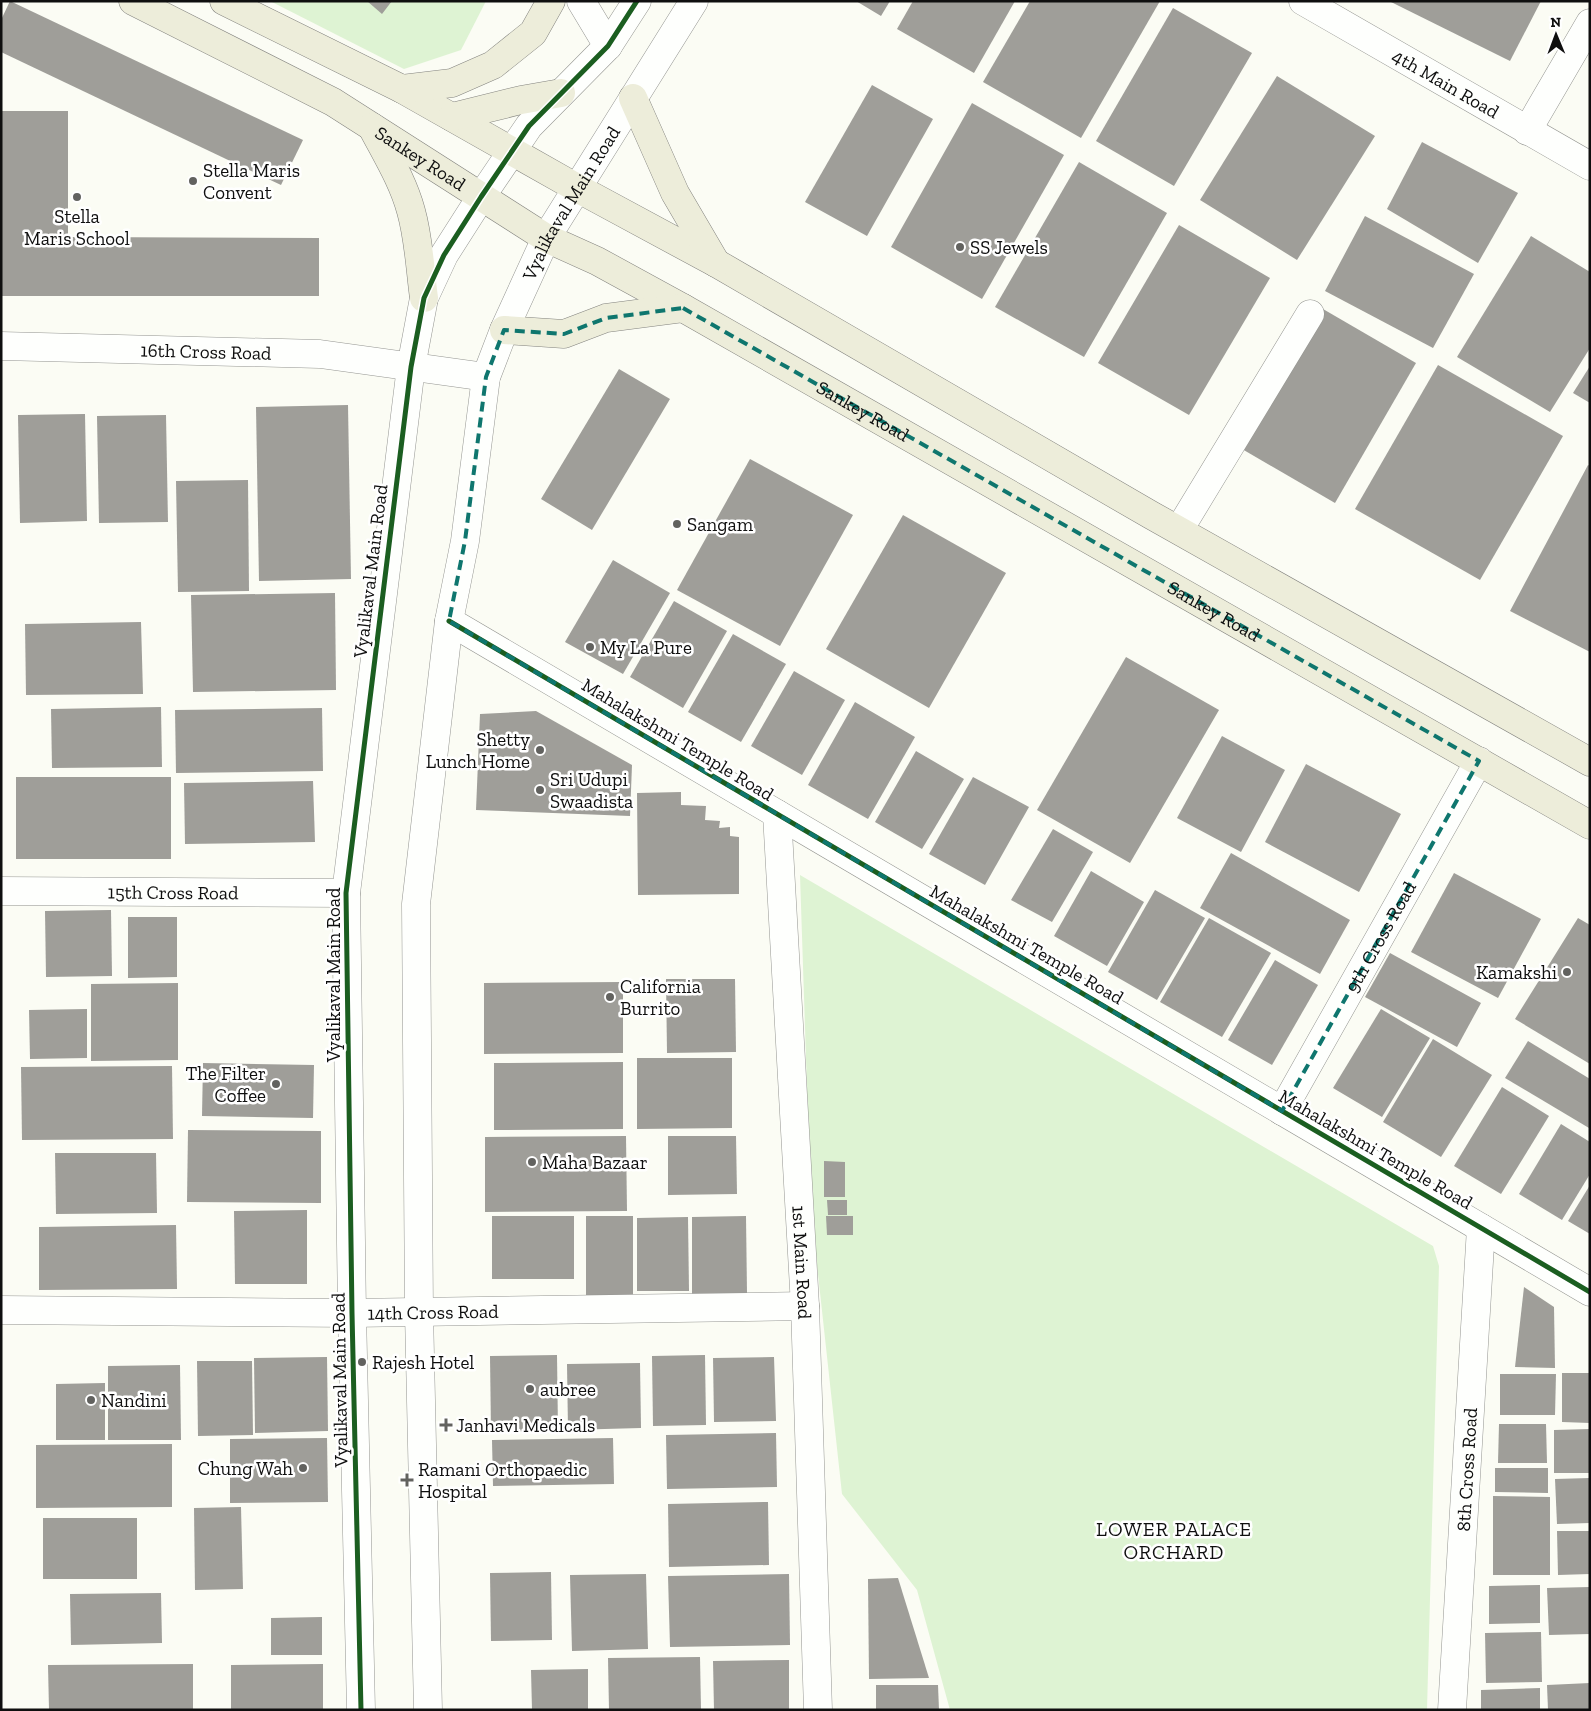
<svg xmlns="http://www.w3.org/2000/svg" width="1591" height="1711" viewBox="0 0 1591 1711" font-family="'Zilla Slab',serif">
	<rect width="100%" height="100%" fill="#fbfcf4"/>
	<g fill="#def3d3">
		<path d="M270 1H486L461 50 404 69Z"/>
		<path d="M800 875 1433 1246 1439 1266 1427 1710H950L917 1590 842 1494 811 1210Z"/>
	</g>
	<g fill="#9f9e99">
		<path d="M10 1 303 140 281 185 1 52V20Z"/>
		<path d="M367 1H392L382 14Z"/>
		<path d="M856 1H890L881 16Z"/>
		<path d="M913 1H1015L974 73 897 29Z"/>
		<path d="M1030 1H1160L1081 138 983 82Z"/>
		<path d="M1389 1H1541L1510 61Z"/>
		<path d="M1173 8 1252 53 1174 186 1096 141Z"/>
		<path d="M1277 76 1375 136 1297 260 1200 200Z"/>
		<path d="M872 85 933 119 867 236 805 202Z"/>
		<path d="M972 103 1064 155 982 299 891 247Z"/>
		<path d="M1 111H68V237L319 238V296H1Z"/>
		<path d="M1422 142 1518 193 1478 263 1387 209Z"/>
		<path d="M1079 162 1167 213 1084 357 995 307Z"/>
		<path d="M1365 216 1474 274 1433 348 1325 291Z"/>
		<path d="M1179 225 1270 278 1189 415 1098 363Z"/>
		<path d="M1531 236 1590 272V348L1550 412 1457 357Z"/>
		<path d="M1323 309 1416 363 1335 503 1242 449Z"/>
		<path d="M1438 365 1563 436 1480 580 1355 509Z"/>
		<path d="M1590 366V403L1573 393Z"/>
		<path d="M619 369 670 399 592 530 541 499Z"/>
		<path d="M348 405 351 579 259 581 256 407Z"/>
		<path d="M85 414 87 521 20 523 18 415Z"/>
		<path d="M166 415 168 522 99 523 97 416Z"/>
		<path d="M750 459 853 515 780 646 677 590Z"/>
		<path d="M1588 465 1590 466V652L1510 611Z"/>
		<path d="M248 480 249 591 178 592 176 481Z"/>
		<path d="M903 515 1006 573 929 708 826 649Z"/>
		<path d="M613 560 670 593 623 674 565 642Z"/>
		<path d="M335 593 336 690 193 692 191 595Z"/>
		<path d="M674 601 727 631 683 708 630 677Z"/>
		<path d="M141 622 143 694 26 695 25 624Z"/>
		<path d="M733 634 786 664 741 742 688 712Z"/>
		<path d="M1126 657 1219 710 1130 863 1037 810Z"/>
		<path d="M794 671 845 700 802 775 751 746Z"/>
		<path d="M855 702 915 737 868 819 808 785Z"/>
		<path d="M161 707 162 767 52 768 51 709Z"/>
		<path d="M322 708 323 771 176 773 175 710Z"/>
		<path d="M536 711 632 765 630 816 476 810 480 714Z"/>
		<path d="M1222 736 1285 770 1241 852 1177 818Z"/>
		<path d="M916 751 964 779 922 849 875 822Z"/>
		<path d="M1306 764 1401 814 1359 892 1265 842Z"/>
		<rect x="16" y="777" width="155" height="82"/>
		<path d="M973 777 1029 807 985 885 929 854Z"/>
		<path d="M313 781 315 842 185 844 184 783Z"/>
		<path d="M681 792V805L706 806 705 820 720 821 719 828 730 827V836L739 837V894L638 895 637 793Z"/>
		<path d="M1053 829 1093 852 1052 922 1011 900Z"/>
		<path d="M1231 853 1350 920 1320 974 1200 908Z"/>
		<path d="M1091 871 1144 902 1107 966 1054 936Z"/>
		<path d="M1454 873 1541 919 1498 998 1411 952Z"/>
		<path d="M1155 890 1205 918 1157 1000 1108 972Z"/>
		<path d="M111 910 112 976 46 977 45 911Z"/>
		<path d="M128 917H177V977L128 978Z"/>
		<path d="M1209 918 1271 953 1222 1037 1160 1002Z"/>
		<path d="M1578 918 1590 925V1064L1515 1019Z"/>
		<path d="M1390 953 1481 1003 1457 1047 1365 997Z"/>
		<path d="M1275 960 1318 985 1272 1065 1228 1040Z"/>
		<path d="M666 979H735L736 1052 667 1053Z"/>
		<path d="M623 982V1053L484 1054V983Z"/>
		<path d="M178 983V1060L91 1061V984Z"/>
		<path d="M87 1009V1058L30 1059 29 1010Z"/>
		<path d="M1381 1009 1430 1038 1382 1117 1333 1088Z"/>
		<path d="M1433 1039 1492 1075 1441 1157 1383 1122Z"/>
		<path d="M1528 1041 1590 1079 1589 1128 1505 1078Z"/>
		<path d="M637 1058H732V1128L637 1129Z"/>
		<path d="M623 1062V1129L494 1130V1063Z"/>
		<path d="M203 1063 314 1065 313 1118 202 1116Z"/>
		<path d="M172 1066 173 1139 22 1140 21 1067Z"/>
		<path d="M1502 1087 1549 1116 1501 1194 1454 1166Z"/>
		<path d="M1561 1124 1590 1142V1174L1562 1220 1519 1194Z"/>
		<path d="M188 1130 321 1131V1203L187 1202Z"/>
		<path d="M626 1136 627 1211 485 1212V1137Z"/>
		<path d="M668 1136H736L737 1194 668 1195Z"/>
		<path d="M55 1153H156L157 1213 56 1214Z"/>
		<path d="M824 1161 845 1162V1197H824Z"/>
		<path d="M1590 1185V1234L1568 1221Z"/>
		<path d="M827 1200H847V1215H828Z"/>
		<path d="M307 1210V1284H235L234 1211Z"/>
		<rect x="492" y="1216" width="82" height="63"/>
		<rect x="586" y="1216" width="47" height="79"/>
		<path d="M746 1216 747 1293 692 1294V1217Z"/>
		<path d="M826 1216H853V1235H827Z"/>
		<path d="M688 1217 689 1291H637V1218Z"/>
		<path d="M176 1225 177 1289 39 1290V1227Z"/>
		<path d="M1524 1287 1554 1307 1555 1368 1515 1367Z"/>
		<path d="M557 1355 558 1431 491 1432 490 1356Z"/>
		<path d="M705 1355 706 1425 653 1426 652 1356Z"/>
		<path d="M327 1357 328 1431 255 1433 254 1358Z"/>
		<path d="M774 1357 776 1421 714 1422 713 1358Z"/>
		<path d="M197 1361H252L253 1435 198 1436Z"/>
		<path d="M640 1363 641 1428 568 1430 567 1364Z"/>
		<path d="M180 1365 181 1440H108V1366Z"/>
		<path d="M1562 1373H1590V1423L1562 1422Z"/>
		<path d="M1500 1374H1556L1555 1415H1500Z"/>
		<path d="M105 1383V1440H56V1384Z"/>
		<path d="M1499 1424H1546L1547 1463H1498Z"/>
		<path d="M1590 1429V1473H1554V1430Z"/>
		<path d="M776 1433 777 1487 667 1489 666 1435Z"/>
		<path d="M327 1438 328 1502 230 1503V1439Z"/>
		<path d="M613 1438 614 1484 493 1486 492 1440Z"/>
		<path d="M172 1444V1507L36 1508V1445Z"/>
		<path d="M1495 1468H1548V1493L1495 1492Z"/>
		<path d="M1590 1478V1523L1557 1524 1555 1479Z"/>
		<path d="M1493 1496 1550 1497V1575H1493Z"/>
		<path d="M768 1502 769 1565 669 1567 668 1504Z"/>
		<path d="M241 1507 243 1589 195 1590 194 1508Z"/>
		<rect x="43" y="1518" width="94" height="61"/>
		<path d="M1557 1531H1590V1574L1558 1575Z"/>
		<path d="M551 1572 552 1640 491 1641 490 1573Z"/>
		<path d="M646 1574 648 1649 572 1651 570 1575Z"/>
		<path d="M789 1574 790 1645 670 1647 668 1576Z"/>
		<path d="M898 1578 929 1678 869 1679 868 1579Z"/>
		<path d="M1540 1585V1623L1489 1624V1586Z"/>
		<path d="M1590 1587V1634L1549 1635 1547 1588Z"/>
		<path d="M161 1593 162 1643 71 1645 70 1594Z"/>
		<path d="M322 1617V1655H271V1618Z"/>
		<path d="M1541 1632 1542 1682 1486 1683 1485 1633Z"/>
		<path d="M700 1657 701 1710H609L608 1658Z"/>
		<path d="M789 1660V1710H714L713 1661Z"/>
		<path d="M193 1664V1710H49L48 1665Z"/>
		<path d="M323 1664V1710H231V1665Z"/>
		<path d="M588 1669V1710H532L531 1670Z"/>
		<path d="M1590 1683V1710H1548L1547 1685Z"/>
		<path d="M876 1685H938L939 1710H876Z"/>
		<path d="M1540 1688V1710H1481V1690Z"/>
	</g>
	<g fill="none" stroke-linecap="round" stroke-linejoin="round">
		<defs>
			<g id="minor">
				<path d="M581 1 608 46"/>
				<path id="s1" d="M1303 1 1590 166"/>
				<path d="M1527 131 1590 23"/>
				<path id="s2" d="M1 346 320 354 486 377"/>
				<path d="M1179 530 1310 314"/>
				<path d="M449 621 1590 1292"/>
				<path id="s3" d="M777 814 805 1306 818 1710"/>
				<path id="s4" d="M1 891 346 893"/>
				<path id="s5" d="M1282 1111 1479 761"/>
				<path id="s6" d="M1 1310 352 1313 805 1306"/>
				<path d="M361 1710 352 1313 346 893 411 367 424 298 444 255 481 197 529 126 608 46 637 1"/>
				<path id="s7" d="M428 1710 419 1312 416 904 449 621 465 541 486 377 504 330 546 238 694 1"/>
				<path id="s8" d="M1452 1710 1481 1228"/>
			</g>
			<g id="major">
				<path id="s9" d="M133 1 333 102 546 238 597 261 683 308 1590 825"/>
				<path d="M224 1 402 89 577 188 716 263 1151 515 1590 762"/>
				<path d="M402 89 452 83 493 65 533 33 551 1"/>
				<path d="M633 98 675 193 716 263"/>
				<path d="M452 117 521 100 561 93"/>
				<path d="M372 127C386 154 403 181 411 211 419 239 420 269 424 298"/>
				<path d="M504 330 564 334 606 318 683 308"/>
			</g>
		</defs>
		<use href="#minor" stroke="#959692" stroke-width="29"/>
		<use href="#major" stroke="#83837f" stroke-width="29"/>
		<use href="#minor" stroke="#fefffd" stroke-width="28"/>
		<use href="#major" stroke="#ededda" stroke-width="28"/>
		<defs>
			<g id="cycleway">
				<path d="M449 621 1590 1292"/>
				<path d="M361 1710 352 1313 346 893 411 367 424 298 444 255 481 197 529 126 608 46 637 1"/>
			</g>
		</defs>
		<use href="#cycleway" stroke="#fff" stroke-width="8"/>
		<use href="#cycleway" stroke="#1b5e20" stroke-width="5"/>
	</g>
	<path fill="none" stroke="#0f766e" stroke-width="4" stroke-dasharray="10 6" stroke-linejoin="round" d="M683 308 1479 761 1282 1111 449 621 465 541 486 377 504 330 564 334 606 318Z"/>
	<g fill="#62625f" stroke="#fff" stroke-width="2">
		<circle cx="193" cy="181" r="5"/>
		<circle cx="77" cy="197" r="5"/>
		<circle cx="960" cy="247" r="5"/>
		<circle cx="677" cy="524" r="5"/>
		<circle cx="590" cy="647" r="5"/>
		<circle cx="540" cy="750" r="5"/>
		<circle cx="540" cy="790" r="5"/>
		<circle cx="1567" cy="972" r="5"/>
		<circle cx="610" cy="997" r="5"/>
		<circle cx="276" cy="1084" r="5"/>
		<circle cx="532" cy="1162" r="5"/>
		<circle cx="362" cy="1362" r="5"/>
		<circle cx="530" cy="1389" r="5"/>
		<circle cx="91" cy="1400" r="5"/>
		<path d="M443.5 1417.5h5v5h5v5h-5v5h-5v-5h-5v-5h5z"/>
		<circle cx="303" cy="1468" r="5"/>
		<path d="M404.5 1472.5h5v5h5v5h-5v5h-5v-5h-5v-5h5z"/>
	</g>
	<g text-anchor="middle" stroke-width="5" stroke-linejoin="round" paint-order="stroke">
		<g font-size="19" fill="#0f0f0f" stroke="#fff">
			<text dy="7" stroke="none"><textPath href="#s1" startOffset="165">4th Main Road</textPath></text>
			<text dy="7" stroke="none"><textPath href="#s9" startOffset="328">Sankey Road</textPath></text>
			<text dy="7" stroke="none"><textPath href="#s7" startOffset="1532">Vyalikaval Main Road</textPath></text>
			<text dy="7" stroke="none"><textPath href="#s2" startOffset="205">16th Cross Road</textPath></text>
			<text dy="7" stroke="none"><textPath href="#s9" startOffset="838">Sankey Road</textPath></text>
			<text transform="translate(370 571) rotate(-83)" y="7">Vyalikaval Main Road</text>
			<text dy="7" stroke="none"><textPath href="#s9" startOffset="1242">Sankey Road</textPath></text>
			<text transform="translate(678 739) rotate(31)" y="7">Mahalakshmi Temple Road</text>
			<text dy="7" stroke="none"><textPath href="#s4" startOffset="172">15th Cross Road</textPath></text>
			<text dy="7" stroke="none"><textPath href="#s5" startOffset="200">9th Cross Road</textPath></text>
			<text transform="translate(1027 944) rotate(30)" y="7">Mahalakshmi Temple Road</text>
			<text transform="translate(333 975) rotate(-90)" y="7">Vyalikaval Main Road</text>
			<text transform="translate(1376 1149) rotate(30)" y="7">Mahalakshmi Temple Road</text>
			<text dy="7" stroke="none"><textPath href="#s3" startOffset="449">1st Main Road</textPath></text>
			<text dy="7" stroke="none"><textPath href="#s6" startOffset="432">14th Cross Road</textPath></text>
			<text transform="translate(339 1380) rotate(-91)" y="7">Vyalikaval Main Road</text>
			<text dy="7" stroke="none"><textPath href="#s8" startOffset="241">8th Cross Road</textPath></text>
		</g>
		<g font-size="19" fill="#0f0f0f" stroke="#fff" text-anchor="start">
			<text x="203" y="177">Stella Maris<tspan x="203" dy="22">Convent</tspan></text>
			<text x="77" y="223" text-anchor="middle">Stella<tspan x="77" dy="22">Maris School</tspan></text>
			<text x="970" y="254">SS Jewels</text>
			<text x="687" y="531">Sangam</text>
			<text x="600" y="654">My La Pure</text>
			<text x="530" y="746" text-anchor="end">Shetty<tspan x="530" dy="22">Lunch Home</tspan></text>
			<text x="550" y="786">Sri Udupi<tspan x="550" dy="22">Swaadista</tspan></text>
			<text x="1557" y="979" text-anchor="end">Kamakshi</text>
			<text x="620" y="993">California<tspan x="620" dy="22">Burrito</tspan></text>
			<text x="266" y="1080" text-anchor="end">The Filter<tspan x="266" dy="22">Coffee</tspan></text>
			<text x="542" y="1169">Maha Bazaar</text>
			<text x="372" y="1369">Rajesh Hotel</text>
			<text x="540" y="1396">aubree</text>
			<text x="101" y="1407">Nandini</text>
			<text x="456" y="1432">Janhavi Medicals</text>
			<text x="293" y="1475" text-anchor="end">Chung Wah</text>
			<text x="418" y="1476">Ramani Orthopaedic<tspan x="418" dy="22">Hospital</tspan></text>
		</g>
		<g font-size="20" letter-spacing="1" fill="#0f0f0f" stroke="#fff">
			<text x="1174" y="1536">LOWER PALACE<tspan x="1174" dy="23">ORCHARD</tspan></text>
		</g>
	</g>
	<rect width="1591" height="1711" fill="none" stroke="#0f0f0f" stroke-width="5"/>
	<g transform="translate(1556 35) rotate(359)" stroke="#ffffff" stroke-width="4" paint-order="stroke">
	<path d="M0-4L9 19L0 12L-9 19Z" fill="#0f0f0f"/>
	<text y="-8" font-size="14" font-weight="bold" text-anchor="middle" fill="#0f0f0f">N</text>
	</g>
</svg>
